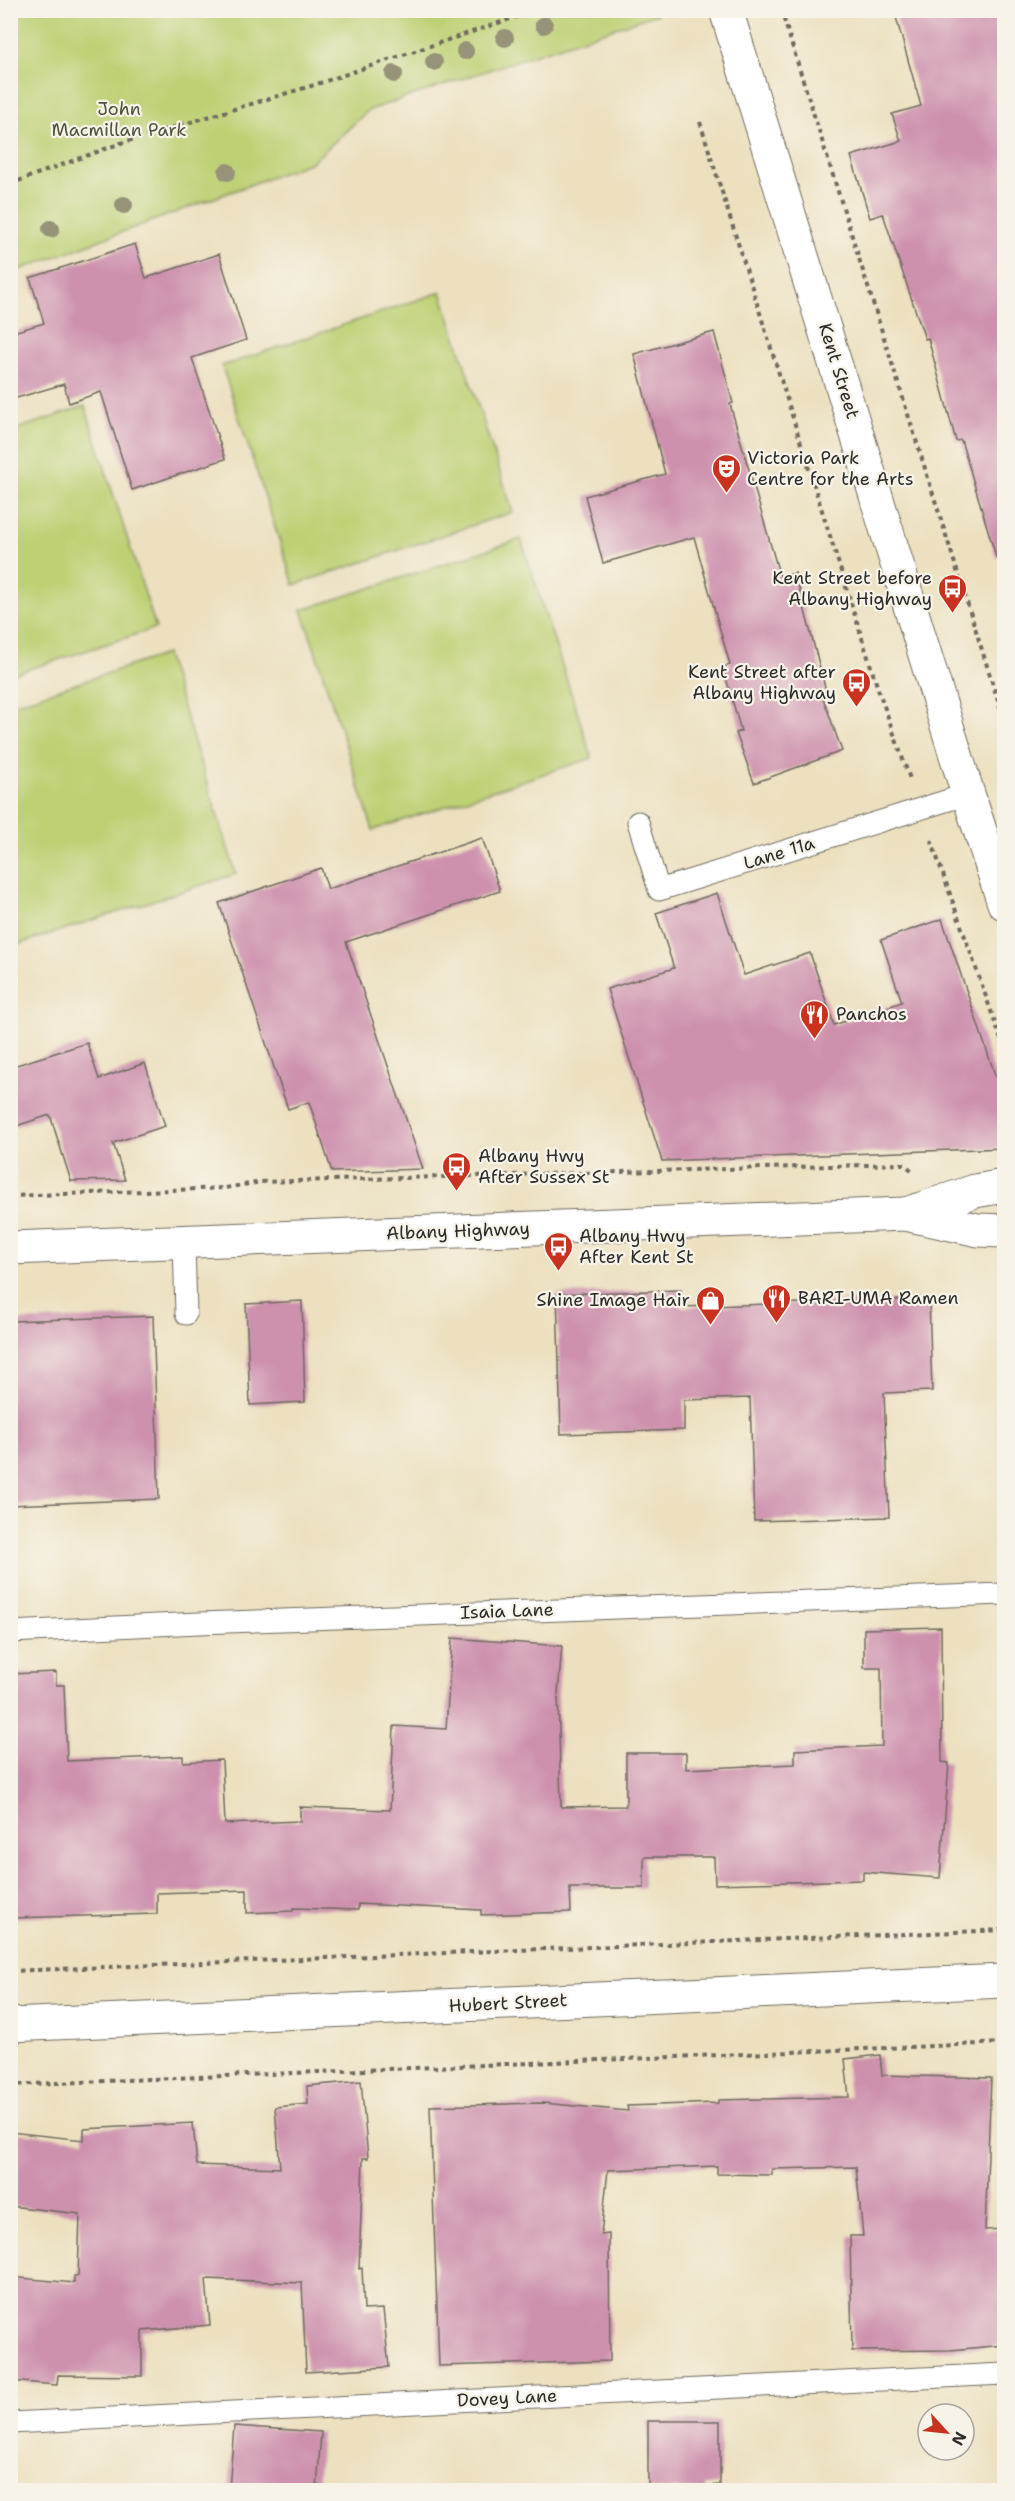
<svg xmlns="http://www.w3.org/2000/svg" width="1015" height="2501" viewBox="0 0 1015 2501" font-family="'Shantell Sans',sans-serif">
	<rect width="100%" height="100%" fill="#f7f3e8"/>
	<filter id="ink" filterUnits="userSpaceOnUse"><feTurbulence type="fractalNoise" baseFrequency=".0167" numOctaves="2"/><feDisplacementMap in="SourceGraphic" scale="12" xChannelSelector="R" yChannelSelector="G"/><feConvolveMatrix kernelMatrix="1 2 1 2 8 2 1 2 1" color-interpolation-filters="sRGB"/></filter>
	<filter id="wash" filterUnits="userSpaceOnUse"><feTurbulence type="fractalNoise" baseFrequency=".008" numOctaves="4" result="noise"/><feDisplacementMap in="SourceGraphic" scale="24" xChannelSelector="R" yChannelSelector="G"/><feGaussianBlur stdDeviation="1.35" result="paint"/><feColorMatrix in="noise" values="0 0 0 0 0 0 0 0 0 0 0 0 0 0 0 0 0 1.4 0 .05"/><feComposite in="paint" operator="in"/></filter>
	<g filter="url(#wash)">
		<rect width="100%" height="100%" fill="#ece0bf"/>
		<g fill="#bdd073" stroke="#747e4f" stroke-width="1.5">
			<path d="M11 10H656L657 14 369 110 312 162 11 273Z"/>
			<path d="M441 292 513 512 294 585 222 366Z"/>
			<path d="M85 406 156 628 11 675V431Z"/>
			<path d="M521 539 592 758 373 830 302 610Z"/>
			<path d="M166 654 236 874 16 945 10 928 11 705Z"/>
		</g>
		<g id="blocks">
			<g fill="#cd91ae">
				<path d="M894 10H1005V556L996 557 961 440 956 441 928 338 925 339 883 214 870 218 851 156 901 141 892 114 921 106Z"/>
				<path d="M135 244 146 278 219 254 246 340 192 358 225 459 132 490 101 392 69 403 64 384 10 400V333L44 323 30 278Z"/>
				<path d="M714 332 733 403 730 404 780 577 795 573 826 691 821 692 842 751 754 783 736 733 741 731 723 667 730 665 694 537 603 563 585 496 665 474 634 354Z"/>
				<path d="M482 838 500 891 346 942 423 1169 332 1172 309 1102 288 1109 219 903 321 868 328 889Z"/>
				<path d="M717 893 744 975 810 953 834 1025 902 1002 881 940 942 919 1005 1104V1148L662 1161 607 989 674 968 656 913Z"/>
				<path d="M87 1043 99 1079 145 1063 165 1126 113 1143 125 1180 71 1181 50 1115 10 1128V1067Z"/>
				<path d="M681 1290V1307L929 1299 932 1391 884 1393 889 1517 754 1521 750 1398 684 1400V1430L561 1434 557 1294Z"/>
				<path d="M302 1301 305 1402 250 1405 246 1304Z"/>
				<path d="M153 1316 159 1499 10 1505V1321Z"/>
				<path d="M941 1627 942 1762 949 1763 940 1878 863 1872V1880L715 1884 714 1857H644V1888H570L571 1912 481 1915V1910L358 1904V1910L293 1908V1911L247 1913V1890L157 1893V1914L10 1918V1674L56 1672V1685H64L67 1761 183 1756V1762L222 1760 225 1824 300 1821V1807L390 1810 394 1726 446 1729 452 1638 562 1646 558 1693 561 1807 626 1806V1753H686V1769L795 1764V1750L882 1746 881 1668H864V1629Z"/>
				<path d="M880 2055 882 2075 991 2078 985 2230 1005 2229V2345L950 2350 852 2351 850 2236H863L856 2167 772 2169V2175L717 2174V2166L608 2170 601 2235 609 2234 610 2361 439 2366 430 2106 543 2103 628 2111 627 2106 718 2103V2100L849 2097 845 2059Z"/>
				<path d="M361 2081 368 2158H363L359 2269 362 2268 364 2310 383 2309 389 2367 306 2372 302 2283 206 2279 210 2325 142 2331V2376L58 2375 57 2385 10 2381V2277L74 2283V2276H78L80 2214 10 2206V2132L84 2140V2129L193 2123 197 2165 280 2168 275 2107 308 2104 307 2086Z"/>
				<path d="M648 2421H720V2485L704 2486V2490H648Z"/>
				<path d="M234 2426 321 2432 317 2490H229Z"/>
			</g>
		</g>
	</g>
	<g filter="url(#ink)">
		<use href="#blocks" fill-opacity="0" stroke="#6f6a5f" stroke-width="1.5"/>
		<g fill="none" stroke-linecap="round" stroke-linejoin="round">
			<defs>
				<g id="lane">
					<path d="M638 822 659 890 968 794"/>
					<path d="M184 1241 186 1314"/>
					<path d="M10 1632 199 1623 1004 1594"/>
					<path d="M10 2423 1004 2374"/>
				</g>
				<path id="street" d="M10 2025 1004 1981"/>
				<g id="secondary">
					<path d="M726 10 968 794 1004 903"/>
					<path d="M906 1214 975 1191 1004 1186"/>
					<path d="M10 1248 905 1214 978 1230 1004 1231"/>
				</g>
			</defs>
			<use href="#lane" stroke="#6f6a5f" stroke-width="23"/>
			<use href="#street" stroke="#6f6a5f" stroke-width="35"/>
			<use href="#secondary" stroke="#6f6a5f" stroke-width="35"/>
			<g stroke="#6f6a5f" stroke-width="4" stroke-dasharray="4.5 4.5" stroke-linecap="butt">
				<path d="M781 10 1004 720"/>
				<path d="M700 122 878 689 910 779"/>
				<path d="M10 184 121 143 311 86 537 10"/>
				<path d="M931 840 1004 1048"/>
				<path d="M10 1196 225 1188 261 1182 904 1164 914 1172"/>
				<path d="M10 1971 1004 1930"/>
				<path d="M10 2085 1004 2043"/>
			</g>
			<use href="#lane" stroke="#fff" stroke-width="21"/>
			<use href="#street" stroke="#fff" stroke-width="33"/>
			<use href="#secondary" stroke="#fff" stroke-width="33"/>
		</g>
		<g fill="#969378">
			<circle cx="544" cy="25" r="9"/>
			<circle cx="505" cy="38" r="9"/>
			<circle cx="465" cy="51" r="9"/>
			<circle cx="434" cy="62" r="9"/>
			<circle cx="394" cy="74" r="9"/>
			<circle cx="227" cy="172" r="9"/>
			<circle cx="124" cy="205" r="9"/>
			<circle cx="51" cy="229" r="9"/>
		</g>
	</g>
	<defs>
		<symbol id="theatre-pin" viewBox="-11 -11 22 30"><path d="M0 17L-7.5 6A9.5 9.5 0 1 1 7.5 6Z" fill="#c8321e" stroke="#f7f3e8"/><path d="M-5-5.5Q0-4 5-5.5V0Q5 5 0 6Q-5 5-5 0ZM-3.3-2.5H-1v1.5H-3.3ZM1-2.5H3.3v1.5H1ZM-2.8 1Q0 5.5 2.8 1Z" fill="#fff"/></symbol>
		<symbol id="bus-pin" viewBox="-11 -11 22 30"><path d="M0 17L-7.5 6A9.5 9.5 0 1 1 7.5 6Z" fill="#c8321e" stroke="#f7f3e8"/><path d="M-5-6H5V4H4V6H2V4H-2V6H-4V4H-5ZM-3.5-4V0h7V-4ZM-3.5 1.2v1.5H-2V1.2ZM2 1.2v1.5H3.5V1.2Z" fill="#fff"/></symbol>
		<symbol id="restaurant-pin" viewBox="-11 -11 22 30"><path d="M0 17L-7.5 6A9.5 9.5 0 1 1 7.5 6Z" fill="#c8321e" stroke="#f7f3e8"/><path d="M-5-6h1v4h1v-4h1v4h1v-4h1v5L-1.5 .5V6h-2V.5L-5-1ZM5-6V6H3V1.5H1.5Q1.5-4 5-6Z" fill="#fff"/></symbol>
		<symbol id="shop-pin" viewBox="-11 -11 22 30"><path d="M0 17L-7.5 6A9.5 9.5 0 1 1 7.5 6Z" fill="#c8321e" stroke="#f7f3e8"/><path d="M-5-2.5h2.3a2.7 3.5 0 0 1 5.4 0H5L5.5 6h-11ZM-1.5-2.5h3a1.5 2.3 0 0 0-3 0Z" fill="#fff"/></symbol>
	</defs>
	<g fill-rule="evenodd">
		<use href="#theatre-pin" x="710" y="452" width="33" height="45"/>
		<use href="#bus-pin" x="936" y="572" width="33" height="45"/>
		<use href="#bus-pin" x="840" y="666" width="33" height="45"/>
		<use href="#restaurant-pin" x="798" y="998" width="33" height="45"/>
		<use href="#bus-pin" x="440" y="1150" width="33" height="45"/>
		<use href="#bus-pin" x="542" y="1230" width="33" height="45"/>
		<use href="#restaurant-pin" x="760" y="1282" width="33" height="45"/>
		<use href="#shop-pin" x="694" y="1284" width="33" height="45"/>
	</g>
	<g text-anchor="middle" stroke-width="4.5" stroke-linejoin="round" paint-order="stroke">
		<g font-size="18" fill="#50543d" stroke="#f7f3e8">
			<text x="119" y="115">John<tspan x="119" dy="21">Macmillan Park</tspan></text>
		</g>
		<g font-size="18" fill="#2b2b2b" stroke="#f7f3e8">
			<text transform="translate(839 371) rotate(73)" y="6">Kent Street</text>
			<text transform="translate(779 853) rotate(-17)" y="6">Lane 11a</text>
			<text transform="translate(458 1231) rotate(-2)" y="6">Albany Highway</text>
			<text transform="translate(507 1611) rotate(-2)" y="6">Isaia Lane</text>
			<text transform="translate(508 2003) rotate(-3)" y="6">Hubert Street</text>
			<text transform="translate(507 2398) rotate(-3)" y="6">Dovey Lane</text>
		</g>
		<g font-size="18" fill="#2b2b2b" stroke="#f7f3e8" text-anchor="start">
			<text x="747" y="464">Victoria Park<tspan x="747" dy="21">Centre for the Arts</tspan></text>
			<text x="932" y="584" text-anchor="end">Kent Street before<tspan x="932" dy="21">Albany Highway</tspan></text>
			<text x="836" y="678" text-anchor="end">Kent Street after<tspan x="836" dy="21">Albany Highway</tspan></text>
			<text x="836" y="1020">Panchos</text>
			<text x="478" y="1162">Albany Hwy<tspan x="478" dy="21">After Sussex St</tspan></text>
			<text x="579" y="1242">Albany Hwy<tspan x="579" dy="21">After Kent St</tspan></text>
			<text x="798" y="1304">BARI-UMA Ramen</text>
			<text x="690" y="1306" text-anchor="end">Shine Image Hair</text>
		</g>
	</g>
	<rect width="1015" height="2501" fill="none" stroke="#f7f3e8" stroke-width="36"/>
	<g transform="translate(946 2432) rotate(117)"><circle r="28" fill="#f7f3e8" stroke="#a5a39c" stroke-width="1.5"/>
	<path d="M0-4.5L10 22L0 15L-10 22Z" fill="#c8321e"/>
	<text y="-9" font-size="16" font-weight="bold" text-anchor="middle" fill="#2b2b2b">N</text>
	</g>
</svg>
